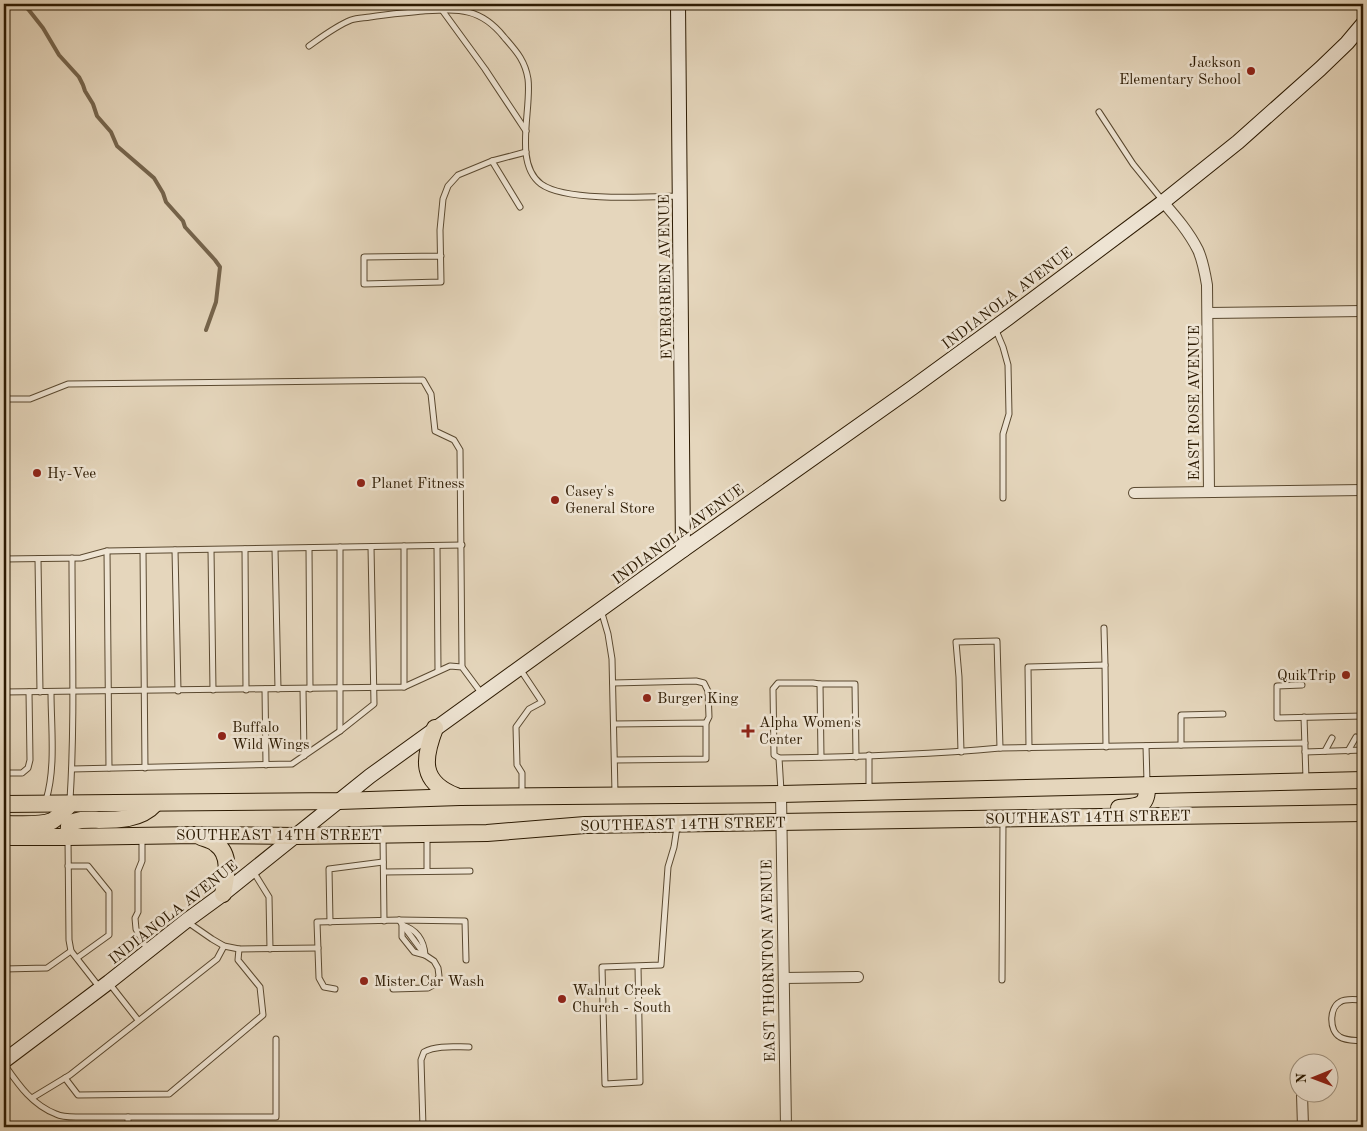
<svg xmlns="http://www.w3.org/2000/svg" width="1367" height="1131" viewBox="0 0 1367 1131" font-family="'Old Standard TT',serif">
	<rect width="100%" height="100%" fill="#e5d6bc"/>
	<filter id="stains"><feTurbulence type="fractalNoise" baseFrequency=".004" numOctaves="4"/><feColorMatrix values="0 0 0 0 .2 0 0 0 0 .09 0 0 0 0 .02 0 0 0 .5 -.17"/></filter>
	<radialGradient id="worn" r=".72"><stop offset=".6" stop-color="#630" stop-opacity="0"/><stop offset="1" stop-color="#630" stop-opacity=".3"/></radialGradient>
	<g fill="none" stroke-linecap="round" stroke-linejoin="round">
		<path stroke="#75644c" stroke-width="4" d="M20 4 28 9 43 28 59 55 79 77 83 85 85 91 93 104 97 116 111 132 117 146 154 178 163 193 166 202 183 221 185 227 215 260 220 267 216 302 206 330"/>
		<defs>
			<g id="lane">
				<path d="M442 10 485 69 526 131"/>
				<path d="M309 46C323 36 336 26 351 20 357 18 364 18 370 17 387 14 405 13 423 11 458 9 480 7 504 37 516 51 525 60 528 79 532 109 513 163 541 184 566 202 647 197 679 196"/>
				<path d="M1099 112 1133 164 1163 201"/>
				<path d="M492 161 520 207"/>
				<path d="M441 256 364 257V284L441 282 440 230 443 199 448 186 458 175 492 161 526 152"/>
				<path d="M995 328 1003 347 1008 365 1009 414 1003 434V498"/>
				<path d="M4 399H30L68 384 423 380 431 394 435 431 454 440 460 450 462 667"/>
				<path d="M404 546V687"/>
				<path d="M437 546 438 670"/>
				<path d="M340 547V731"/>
				<path d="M309 548 310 689"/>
				<path d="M245 549 246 690"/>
				<path d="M275 549 278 689"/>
				<path d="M175 550 178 691"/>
				<path d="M211 550 213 690"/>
				<path d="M107 551 109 768"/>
				<path d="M143 551 145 768"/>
				<path d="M4 559 81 558 107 551 462 545"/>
				<path d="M38 559 40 692"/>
				<path d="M601 610 608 634 612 659 615 793"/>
				<path d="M1104 628 1105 665"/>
				<path d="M520 669 542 702 529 709 516 727 517 765 522 773V793"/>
				<path d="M613 683 696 681 704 683 708 691 709 717 706 723"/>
				<path d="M1302 685 1277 686V718L1363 716"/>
				<path d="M265 689 266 765"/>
				<path d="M303 689 304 756"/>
				<path d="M4 692 404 687 450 666 462 667 482 694"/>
				<path d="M1304 717 1306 779"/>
				<path d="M614 724 706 723V759L615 760"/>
				<path d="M1181 745V715L1223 714"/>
				<path d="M1146 746 1147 782"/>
				<path d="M1029 748 1028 667 1105 665 1106 747"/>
				<path d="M1325 751 1332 738"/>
				<path d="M1348 751 1356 737"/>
				<path d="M961 752 959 677 956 642 997 641 1000 748"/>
				<path d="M1305 752 1363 750"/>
				<path d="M869 755V789"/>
				<path d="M821 757 820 684H855L856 757"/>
				<path d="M779 758 774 755 773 689 778 683H813L820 684"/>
				<path d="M72 769 292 764 340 731 374 704 371 547"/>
				<path d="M4 773H22L28 768 30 760 29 692"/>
				<path d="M781 791 779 758C853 757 926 755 1000 748L1305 743"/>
				<path d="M46 800C56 768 51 726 51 692"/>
				<path d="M70 800C75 720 72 639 72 558"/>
				<path d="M383 836 384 921"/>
				<path d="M427 837V871"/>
				<path d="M68 839 69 940 71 951 100 988"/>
				<path d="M142 839V861L138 871V912L135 918 136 929 148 951"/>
				<path d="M68 866H88L109 892V935L77 958"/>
				<path d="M253 871 269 897 270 949"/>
				<path d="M384 872 470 871"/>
				<path d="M186 921 212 939 224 946 239 949 318 948"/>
				<path d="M330 922 329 869 383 862"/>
				<path d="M402 925C416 929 424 940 425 955L414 952 402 937Z"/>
				<path d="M638 966 640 1082 605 1084 602 967 661 965 668 867 674 847 677 827"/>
				<path d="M4 969 47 968 71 951"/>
				<path d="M1002 980 1003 822"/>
				<path d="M109 983 138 1020"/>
				<path d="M335 989 324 987 319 978 317 922 399 920 465 921 466 960"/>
				<path d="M393 989 428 988 435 984 439 976 438 968 434 961 425 955 399 920"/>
				<path d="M1363 1000C1356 1000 1346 998 1340 1002 1329 1008 1329 1031 1340 1037 1346 1041 1356 1040 1363 1041"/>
				<path d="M4 1064C18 1084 32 1105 56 1114 62 1117 70 1117 76 1117H276V1039"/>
				<path d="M65 1078 78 1095 169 1094 263 1015 260 987 238 960 239 949"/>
				<path d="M32 1098 70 1075 217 959 224 946"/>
				<path d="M128 1117V1127"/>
				<path d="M423 1127 421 1060 424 1052C437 1045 454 1047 469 1047"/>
			</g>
			<g id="street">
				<path d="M1163 202C1176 217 1189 232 1198 250 1203 261 1205 273 1207 285L1209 492"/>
				<path d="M1208 313 1363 311"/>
				<path d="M1134 493 1363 490"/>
				<path d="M781 794 786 1127"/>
				<path d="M784 978 858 977"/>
				<path d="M1302 1094 1303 1127"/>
			</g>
			<g id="secondary">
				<path d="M678 4 683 550"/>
				<path d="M4 1061 109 982 186 921 223 894 370 776 683 550 912 388 1008 318 1163 202 1238 142 1320 69 1347 43 1363 24"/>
			</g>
			<g id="primary">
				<path d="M435 728C423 759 420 782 456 796"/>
				<path d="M4 804 339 801 460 797 781 794 1363 780"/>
				<path d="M1119 808C1138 806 1148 808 1147 785"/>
				<path d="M4 824C17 824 40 826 52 821 59 817 64 810 69 805"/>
				<path d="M4 837H68L197 835 297 836 487 833 585 825 1363 813"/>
				<path d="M68 837 69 826 73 822 81 820C106 819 137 824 155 804"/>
				<path d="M201 837C206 839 212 840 216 844 232 855 226 878 223 894"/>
			</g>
		</defs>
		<use href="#lane" stroke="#5a4930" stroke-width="7"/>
		<use href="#street" stroke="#5a4930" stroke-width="12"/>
		<use href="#secondary" stroke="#2c1a02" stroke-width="16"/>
		<use href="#primary" stroke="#2c1a02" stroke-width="18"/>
		<use href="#lane" stroke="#eee4d3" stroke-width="5"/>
		<use href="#street" stroke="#eee4d3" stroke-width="10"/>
		<use href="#secondary" stroke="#eee4d3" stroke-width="14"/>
		<use href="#primary" stroke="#e5d6bc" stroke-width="16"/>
	</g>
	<g fill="#8f2418" stroke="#eee4d3" stroke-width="2">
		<circle cx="1251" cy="71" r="5"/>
		<circle cx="37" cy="473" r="5"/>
		<circle cx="361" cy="483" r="5"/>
		<circle cx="555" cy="500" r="5"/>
		<circle cx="1346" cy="675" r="5"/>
		<circle cx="647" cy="698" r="5"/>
		<path d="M745.5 723.5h5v5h5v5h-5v5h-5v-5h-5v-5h5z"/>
		<circle cx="222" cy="736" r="5"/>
		<circle cx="364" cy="981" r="5"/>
		<circle cx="562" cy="999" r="5"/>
	</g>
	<g text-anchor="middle" stroke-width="5" stroke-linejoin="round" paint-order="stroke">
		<g font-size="15" fill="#2c1a02" stroke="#eee4d3" text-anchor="start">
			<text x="1241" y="67" text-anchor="end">Jackson<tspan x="1241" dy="17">Elementary School</tspan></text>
			<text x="47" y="478">Hy-Vee</text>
			<text x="371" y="488">Planet Fitness</text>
			<text x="565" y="496">Casey's<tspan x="565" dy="17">General Store</tspan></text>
			<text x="1336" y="680" text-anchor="end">QuikTrip</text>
			<text x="657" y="703">Burger King</text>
			<text x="759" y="727">Alpha Women's<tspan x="759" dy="17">Center</tspan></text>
			<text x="232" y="732">Buffalo<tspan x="232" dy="17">Wild Wings</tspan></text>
			<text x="374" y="986">Mister Car Wash</text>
			<text x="572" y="995">Walnut Creek<tspan x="572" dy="17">Church - South</tspan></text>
		</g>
		<g font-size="15" fill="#2c1a02" stroke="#eee4d3">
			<text transform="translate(665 277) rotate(-91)" y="5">EVERGREEN AVENUE</text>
			<text transform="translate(1007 298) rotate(-37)" y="5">INDIANOLA AVENUE</text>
			<text transform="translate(1194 403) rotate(-90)" y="5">EAST ROSE AVENUE</text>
			<text transform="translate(678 534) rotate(-36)" y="5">INDIANOLA AVENUE</text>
			<text transform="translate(1088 817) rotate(-1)" y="5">SOUTHEAST 14TH STREET</text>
			<text transform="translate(683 824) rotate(-1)" y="5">SOUTHEAST 14TH STREET</text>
			<text x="279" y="840">SOUTHEAST 14TH STREET</text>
			<text transform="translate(173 912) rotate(-38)" y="5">INDIANOLA AVENUE</text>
			<text transform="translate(768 961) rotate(-91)" y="5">EAST THORNTON AVENUE</text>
		</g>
	</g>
	<rect width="1367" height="1131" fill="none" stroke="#e5d6bc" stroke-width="20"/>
	<rect x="5" y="5" width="1357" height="1121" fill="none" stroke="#2c1a02" stroke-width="2.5"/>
	<rect x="10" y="10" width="1347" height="1111" fill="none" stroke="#2c1a02"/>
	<g transform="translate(1314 1078) rotate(269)"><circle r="24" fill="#eee4d3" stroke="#a0937f"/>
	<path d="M0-4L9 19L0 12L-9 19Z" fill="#8f2418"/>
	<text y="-8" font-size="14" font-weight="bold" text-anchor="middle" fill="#2c1a02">N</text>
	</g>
	<rect width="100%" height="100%" filter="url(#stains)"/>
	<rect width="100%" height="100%" fill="url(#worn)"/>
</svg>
